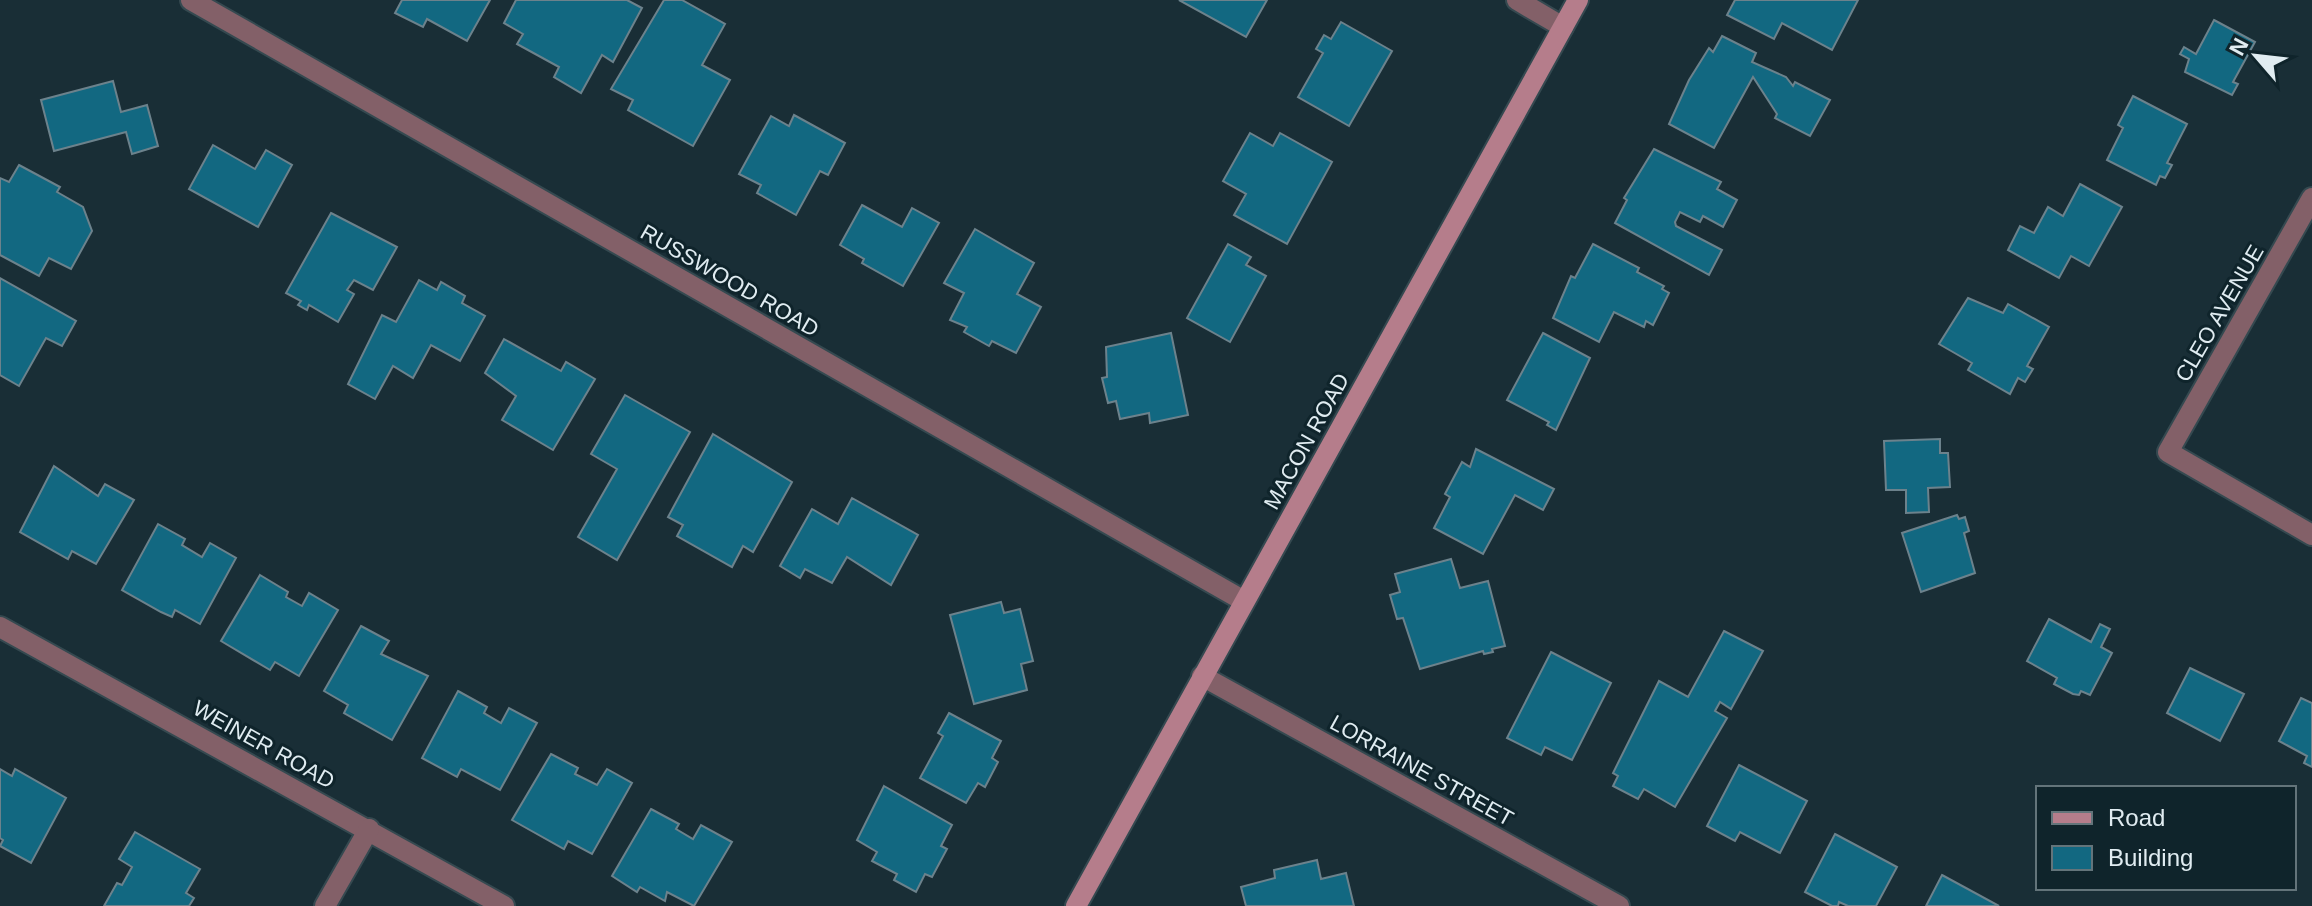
<svg xmlns="http://www.w3.org/2000/svg" width="2312" height="906" viewBox="0 0 2312 906" font-family="Helvetica,sans-serif">
	<rect width="100%" height="100%" fill="#192e36"/>
	<g fill="#126881" stroke="#6c828c" stroke-width="2">
		<path d="M402 0H490L467 41 427 19 423 27 395 13Z"/>
		<path d="M516 0H627L642 8 613 62 602 55 581 93 554 77 559 67 517 44 523 34 504 23Z"/>
		<path d="M664 0H682L725 24 702 65 730 80 693 146 628 110 633 100 611 89Z"/>
		<path d="M1179 0H1267L1246 37Z"/>
		<path d="M1735 0H1858L1832 50 1782 23 1774 39 1727 15Z"/>
		<path d="M2214 20 2255 42 2233 82 2238 84 2232 95 2185 72 2189 59 2180 54 2184 47 2196 54Z"/>
		<path d="M1341 22 1392 51 1349 126 1298 97 1323 53 1316 49 1324 35 1331 39Z"/>
		<path d="M1722 36 1756 53 1752 62 1786 77 1793 86 1795 82 1830 100 1810 136 1775 118 1777 114 1753 77 1714 148 1669 124 1689 80 1709 48 1713 52Z"/>
		<path d="M113 81 121 112 147 105 158 146 132 154 126 132 54 151 41 100Z"/>
		<path d="M2133 96 2187 124 2167 163 2172 165 2165 178 2160 176 2156 185 2107 160 2123 128 2118 125Z"/>
		<path d="M794 115 845 143 828 175 820 171 796 215 757 193 761 185 739 174 771 116 789 126Z"/>
		<path d="M1250 133 1273 146 1280 133 1332 162 1287 244 1234 215 1246 194 1223 181Z"/>
		<path d="M213 145 255 169 266 150 292 165 258 227 189 189Z"/>
		<path d="M1654 149 1721 182 1717 189 1737 200 1723 227 1703 216 1700 222 1680 212 1675 222 1676 226 1722 250 1709 275 1615 223 1627 200 1624 198Z"/>
		<path d="M19 165 60 187 57 192 83 207 92 231 71 269 49 258 39 276 0 255V178L9 182Z"/>
		<path d="M2080 184 2122 207 2089 266 2071 256 2059 278 2008 250 2020 226 2034 233 2048 207 2063 216Z"/>
		<path d="M862 205 902 227 912 208 939 223 903 286 862 263 864 259 840 245Z"/>
		<path d="M331 213 397 247 373 290 354 280 347 290 354 294 338 322 309 305 307 310 298 305 301 301 286 293Z"/>
		<path d="M975 229 1034 263 1017 294 1041 307 1016 353 992 341 989 346 964 332 967 327 950 320 964 293 944 283Z"/>
		<path d="M1228 244 1251 257 1246 265 1266 276 1230 342 1187 318Z"/>
		<path d="M1593 244 1639 268 1637 272 1664 286 1662 289 1669 293 1653 325 1646 321 1644 327 1614 312 1599 342 1553 318 1571 276 1575 278Z"/>
		<path d="M0 278 76 321 62 346 46 338 19 386 0 375Z"/>
		<path d="M419 280 437 290 441 282 465 296 462 303 485 316 460 361 431 345 413 378 393 366 375 399 348 384 382 315 396 322Z"/>
		<path d="M1968 298 2003 313 2008 304 2049 327 2027 366 2033 369 2025 382 2018 378 2010 394 1968 370 1972 363 1939 344Z"/>
		<path d="M1171 333 1188 415 1150 423 1149 413 1120 419 1116 401 1108 403 1102 378 1107 377 1106 347Z"/>
		<path d="M1543 333 1590 358 1556 430 1547 425 1549 422 1507 400Z"/>
		<path d="M504 339 561 371 566 362 595 379 553 450 502 420 516 396 485 373Z"/>
		<path d="M625 395 690 432 617 560 578 537 617 469 591 454Z"/>
		<path d="M713 434 792 482 753 552 743 546 732 567 677 536 683 525 668 517Z"/>
		<path d="M1940 439V453H1948L1950 487 1928 488 1929 512 1906 513V490H1886L1884 441Z"/>
		<path d="M1476 449 1554 489 1543 510 1515 495 1483 554 1434 528 1450 497 1445 494 1462 462 1470 467Z"/>
		<path d="M54 466 98 496 105 484 134 500 96 564 72 551 68 559 20 532Z"/>
		<path d="M852 498 918 535 891 585 847 557 832 583 805 569 800 578 780 566 812 509 838 524Z"/>
		<path d="M1957 515 1959 519 1965 517 1969 531 1964 533 1975 573 1921 592 1902 533Z"/>
		<path d="M158 524 185 539 182 545 202 557 210 543 236 558 200 624 175 610 172 617 161 612 122 590Z"/>
		<path d="M1451 559 1460 588 1488 581 1505 646 1492 649 1493 652 1484 654 1483 651 1420 669 1403 618 1397 619 1390 595 1400 592 1395 574Z"/>
		<path d="M260 575 288 592 286 597 302 606 309 593 338 610 299 676 275 662 270 670 221 641Z"/>
		<path d="M1001 602 1004 613 1020 609 1033 661 1021 664 1027 690 974 704 950 615Z"/>
		<path d="M2049 619 2091 642 2100 624 2110 629 2101 647 2112 653 2090 695 2081 691 2079 695 2073 694 2054 684 2057 678 2027 661Z"/>
		<path d="M361 626 389 641 381 654 428 676 392 740 344 713 348 705 324 691Z"/>
		<path d="M1724 631 1763 651 1731 709 1720 702 1715 711 1727 718 1675 807 1644 789 1638 799 1613 786 1618 776 1613 773 1659 681 1688 697Z"/>
		<path d="M1551 652 1611 683 1572 760 1545 747 1541 755 1507 738Z"/>
		<path d="M2190 668 2244 694 2220 741 2167 713Z"/>
		<path d="M458 691 487 707 484 713 501 723 509 708 537 723 500 790 461 769 457 777 422 758Z"/>
		<path d="M2301 698 2312 703V767L2304 763 2307 756 2279 741Z"/>
		<path d="M949 713 1001 741 992 758 998 762 985 787 978 783 966 803 920 778 943 736 938 733Z"/>
		<path d="M551 754 578 768 575 774 597 785 607 769 632 783 592 854 568 841 564 849 512 820Z"/>
		<path d="M1739 765 1807 801 1780 853 1740 832 1735 841 1707 826Z"/>
		<path d="M0 769 12 776 15 769 66 798 31 863 0 846 3 840 0 838Z"/>
		<path d="M884 786 952 825 941 846 947 849 932 877 925 874 916 892 894 880 897 874 872 861 877 852 857 840Z"/>
		<path d="M651 809 679 824 676 829 693 839 701 825 732 842 694 906 667 892 665 901 640 887 637 892 612 876Z"/>
		<path d="M135 832 200 869 186 893 194 898 189 906H104L117 883 122 885 132 867 119 859Z"/>
		<path d="M1835 834 1897 867 1876 906H1848L1839 902 1838 906H1832L1805 892Z"/>
		<path d="M1317 860 1321 879 1346 873 1354 906H1246L1241 887 1275 878 1274 870Z"/>
		<path d="M1942 875 1999 906H1926Z"/>
	</g>
	<g fill="none" stroke-linecap="round" stroke-linejoin="round">
		<defs>
			<g id="minor">
				<path d="M191 0 1244 601"/>
				<path d="M1517 0 1563 27"/>
				<path d="M2312 198 2168 452 2312 535"/>
				<path d="M0 627 504 906"/>
				<path d="M1202 676 1619 906"/>
				<path d="M325 906 369 829"/>
			</g>
			<path id="secondary" d="M1076 906 1578 0"/>
		</defs>
		<use href="#minor" stroke="#354950" stroke-width="24"/>
		<use href="#secondary" stroke="#354950" stroke-width="24"/>
		<use href="#minor" stroke="#836068" stroke-width="20"/>
		<use href="#secondary" stroke="#b57d8b" stroke-width="20"/>
	</g>
	<g text-anchor="middle" stroke-width="6" stroke-linejoin="round" paint-order="stroke">
		<g font-size="22" fill="#e0ecf1" stroke="#0f242b">
			<text transform="translate(730 280) rotate(30)" y="8">RUSSWOOD ROAD</text>
			<text transform="translate(2219 313) rotate(-60)" y="8">CLEO AVENUE</text>
			<text transform="translate(1306 441) rotate(-61)" y="8">MACON ROAD</text>
			<text transform="translate(264 744) rotate(29)" y="8">WEINER ROAD</text>
			<text transform="translate(1422 770) rotate(29)" y="8">LORRAINE STREET</text>
		</g>
	</g>
	<rect x="2036" y="786" width="260" height="104" fill="#0f242b" stroke="#63747a" stroke-width="2"/>
	<rect x="2052" y="812" width="40" height="12" fill="#b57d8b" stroke="#63747a" stroke-width="2"/>
	<text x="2108" y="826" font-size="24" fill="#e0ecf1">Road</text>
	<rect x="2052" y="846" width="40" height="24" fill="#126881" stroke="#63747a" stroke-width="2"/>
	<text x="2108" y="866" font-size="24" fill="#e0ecf1">Building</text>
	<g transform="translate(2256 56) rotate(298)" stroke="#0f242b" stroke-width="6" paint-order="stroke">
	<path d="M0-6L14 30L0 20L-14 30Z" fill="#e0ecf1"/>
	<text y="-12" font-size="22" font-weight="bold" text-anchor="middle" fill="#e0ecf1">N</text>
	</g>
</svg>
